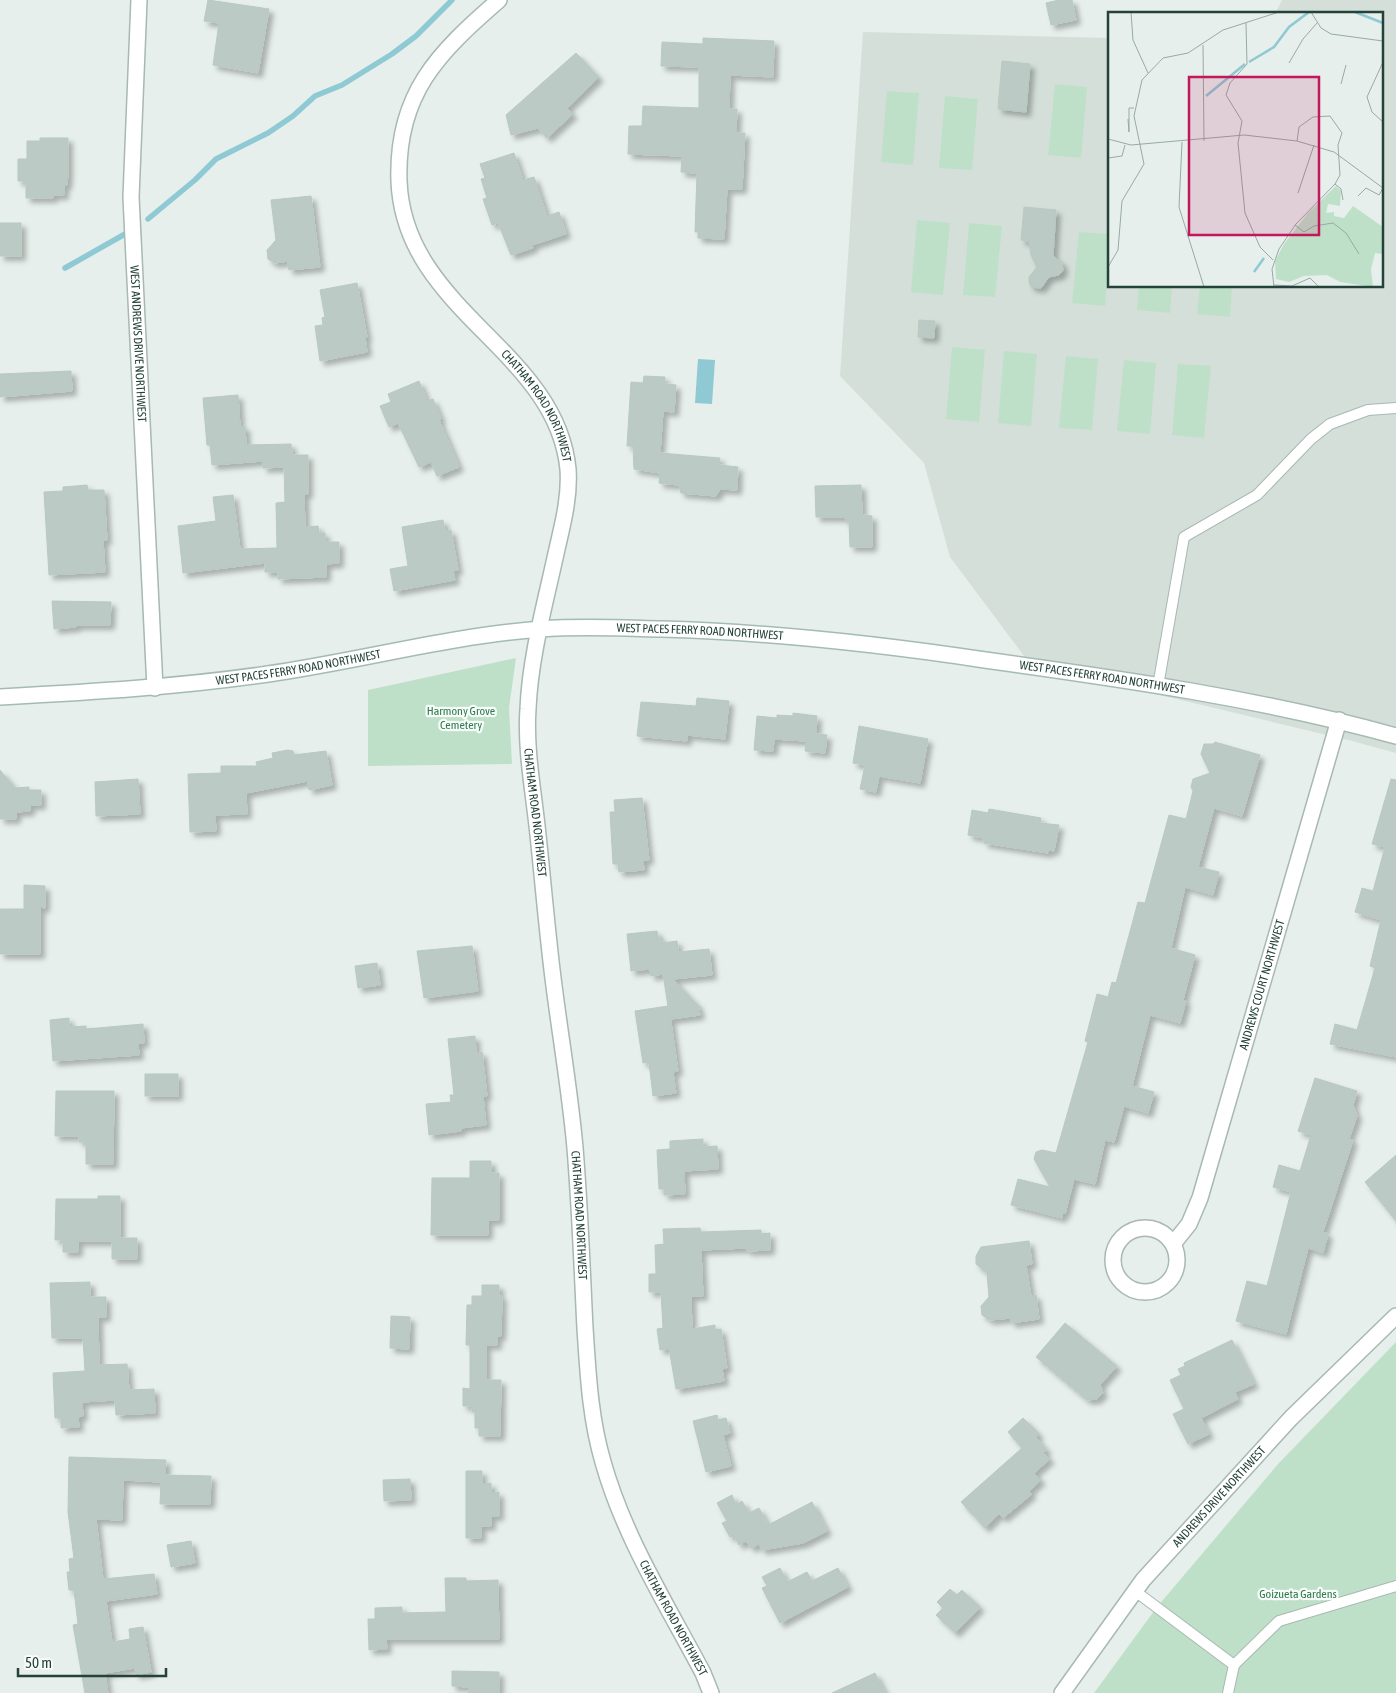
<svg xmlns="http://www.w3.org/2000/svg" width="1396" height="1693" viewBox="0 0 1396 1693" font-family="'Asap Condensed',sans-serif">
	<defs>
		<filter id="shadow"><feDropShadow dx="4.5" dy="4.5" stdDeviation="2.5" flood-color="#0004"/></filter>
	</defs>
	<rect width="100%" height="100%" fill="#e6efeb"/>
	<path fill="#d4dfda" d="M1282 0H1396V753L1352 741 1030 664 950 557 924 463 840 376 863 32 1110 38V286H1382V14H1275Z"/>
	<g fill="#bfe0c8">
		<path d="M1055 84 1087 87 1081 158 1048 155Z"/>
		<path d="M887 91 919 93 913 165 881 162Z"/>
		<path d="M945 96 978 99 972 170 939 168Z"/>
		<path d="M917 220 950 223 943 295 911 292Z"/>
		<path d="M969 223 1002 226 995 297 963 295Z"/>
		<path d="M1079 232 1110 234 1105 306 1072 303Z"/>
		<path d="M1139 286H1172L1170 313 1137 310Z"/>
		<path d="M1200 286H1232L1230 317 1197 314Z"/>
		<path d="M952 347 985 350 979 422 946 419Z"/>
		<path d="M1004 351 1037 354 1031 426 998 423Z"/>
		<path d="M1066 356 1098 359 1092 430 1059 428Z"/>
		<path d="M1124 360 1156 363 1150 434 1117 431Z"/>
		<path d="M1178 364 1211 366 1204 438 1172 435Z"/>
		<path d="M516 658 509 708 512 764 368 766V690Z"/>
		<path d="M1396 1342V1693H1094L1157 1607 1279 1463Z"/>
	</g>
	<path fill="#8ec9d4" d="M698 359 715 360 712 404 695 403Z"/>
	<g fill="none" stroke-linecap="round" stroke-linejoin="round">
		<g stroke="#8ec9d4" stroke-width="5.5">
			<path d="M148 219 195 180 216 159 268 133 293 116 315 96 342 85 392 54 416 36 452 0"/>
			<path d="M65 268 125 234"/>
		</g>
	</g>
	<g fill="#bbcac4" stroke="#b8c9c2" filter="url(#shadow)">
		<path d="M208 0 269 9 258 73 213 65 219 23 204 21Z"/>
		<path d="M1059 0H1072L1076 20 1051 25 1046 3Z"/>
		<path d="M703 38 774 41 773 77 730 75 729 109H737L736 133H745L742 189H727L724 239 698 238V232H695L697 173 681 172 682 156 628 154 629 126H642L643 106 699 108V67L661 66 662 42 703 44Z"/>
		<path d="M576 53 599 77 567 108 573 114 547 138 538 128 511 135 506 115Z"/>
		<path d="M1002 61 1030 64 1026 112 998 109Z"/>
		<path d="M40 138H68V174L67 185H64V195H53V198H26V181H18V159H27V141H40Z"/>
		<path d="M514 153 523 180 534 177 547 216 559 212 566 234 532 245 533 248 511 255 498 223 492 225 483 199 487 198 481 179 485 178 480 164Z"/>
		<path d="M311 196 320 267 289 270 288 261 275 263 268 259 267 250 276 240 271 200Z"/>
		<path d="M1024 207 1056 210 1053 256 1062 263 1063 271 1059 275 1049 277 1041 288 1031 287 1029 282V277L1037 267 1031 255 1029 241 1021 240Z"/>
		<rect x="0" y="223" width="21" height="33"/>
		<path d="M357 283 367 337H365L367 352 320 361 315 326 323 325 322 318 325 317 320 290Z"/>
		<path d="M919 320 935 321 934 338 918 337Z"/>
		<path d="M71 371 72 391 0 397V374Z"/>
		<path d="M644 376 665 377V384L676 385 674 412 663 411 660 453 720 458 719 465 738 467 737 490 720 489 716 496 681 493 679 485 659 483 660 473 634 469 633 446H627L631 382 643 383Z"/>
		<path d="M419 381 427 401 433 399 441 419 439 420 459 467 437 476 431 462 419 467 398 423 389 427 380 406 391 402 388 394Z"/>
		<path d="M238 395 240 427 245 426 246 445 291 444 292 455H308V494H304L305 527 318 526 319 533H325V542H339V563L326 564V577L278 579V572H265V563L183 573 178 526 216 521 213 497 233 495 240 549 277 548 276 503 285 502 284 467 263 468V461L212 465 210 445H207L203 398Z"/>
		<path d="M87 485 88 490H104L107 540H103L105 572 49 575 44 492 63 491V487Z"/>
		<path d="M861 485 862 515 872 516V547H850L849 522H846L845 517H816L815 486Z"/>
		<path d="M443 520 445 531 451 530 458 570 453 571 455 580 394 591 390 569 408 566 402 527Z"/>
		<path d="M52 601 111 602 110 625H76V627L54 629Z"/>
		<path d="M697 698 729 701 725 739 687 735V741L637 736 641 702 696 706Z"/>
		<path d="M793 713 817 716 816 734 827 735 825 753 805 751 806 741 774 739 773 751 754 750 757 716 777 718V715L793 716Z"/>
		<path d="M859 726 928 739 920 783 879 776 876 792 860 789 865 765 853 763Z"/>
		<path d="M1215 742 1260 755 1242 816 1214 808 1198 867 1219 872 1213 895 1185 887 1171 948 1195 955 1183 1000 1186 1001 1180 1023 1150 1015 1132 1086 1154 1092 1148 1113 1124 1106 1114 1142 1105 1140 1095 1184 1074 1179 1065 1214 1063 1211 1062 1218 1011 1205 1018 1179 1050 1187 1034 1159 1036 1152 1042 1150 1056 1153 1088 1042 1085 1041 1097 994 1108 997 1112 982 1116 983 1138 902 1145 903 1169 815 1186 819 1193 791 1191 787 1193 779 1210 773 1201 754 1204 744H1213Z"/>
		<path d="M288 750 293 751 294 755 326 751 332 785 309 790 308 781 246 793 247 814 215 815 216 831 190 832 188 774 221 773V766H257L256 762 273 758 272 753Z"/>
		<path d="M0 770 15 788 29 787V790H41V805H30V811L16 812V819H0Z"/>
		<path d="M138 779 140 814 96 816 95 782Z"/>
		<path d="M1391 779 1396 780V1057L1330 1044 1335 1024 1357 1030 1375 968 1370 966 1381 920 1355 912 1362 888 1373 891 1385 847 1372 844Z"/>
		<path d="M642 798 649 860H643L644 870 619 872 618 864H613L610 812H615L614 800Z"/>
		<path d="M989 809 1041 818 1040 823 1059 825 1054 851 1049 850 1048 853 984 843V838L968 835 972 810 988 813Z"/>
		<path d="M24 885 45 886V908L40 907V954H0V909H24Z"/>
		<path d="M657 931 658 938H663V943L677 941 678 952 709 949 712 975 673 979 698 1005 700 1015 671 1019 669 1009 678 1071 673 1072 676 1093 653 1096 649 1062 643 1063 635 1011 668 1006 663 974 651 976 650 969 631 971 627 934Z"/>
		<path d="M472 946 478 991 424 998 417 951Z"/>
		<path d="M377 963 380 985 358 988 355 966Z"/>
		<path d="M69 1018V1027L86 1026V1029L143 1024 144 1043H138L139 1055 53 1061 50 1020Z"/>
		<path d="M475 1036 476 1053 482 1052 487 1096H483L486 1125 461 1128V1131L429 1135 426 1104 451 1102 450 1095H454L448 1039Z"/>
		<rect x="145" y="1074" width="33" height="22"/>
		<path d="M1315 1078 1357 1091 1353 1105 1357 1116 1349 1139 1353 1140 1323 1232 1328 1234 1323 1253 1308 1248 1286 1334 1236 1321 1247 1281 1267 1286 1291 1192 1273 1187 1279 1165 1300 1171 1311 1135 1298 1131Z"/>
		<path d="M56 1091H114L113 1164H86V1142H79V1136H55Z"/>
		<path d="M703 1139V1147L717 1146 718 1169 684 1171 685 1194 664 1195V1189H659L657 1150 670 1149V1141Z"/>
		<path d="M1396 1155V1221L1365 1182Z"/>
		<path d="M470 1161H491V1173H499V1220H488V1235H431L432 1178H470Z"/>
		<path d="M98 1196H120V1238H137V1259H112V1241H78V1252H63V1240H55L56 1199H98Z"/>
		<path d="M700 1228 701 1232 761 1230V1234L770 1233V1250L747 1251V1248L701 1250 703 1296H691L692 1329 715 1325V1330L721 1329 727 1368 722 1369 724 1381 676 1389 669 1348 660 1350 657 1329 663 1328 661 1292H649V1274H656L655 1245 664 1244 663 1229Z"/>
		<path d="M1029 1241 1032 1264 1026 1265 1031 1296 1036 1295 1039 1319 1011 1323V1318L990 1320 982 1315 981 1306 989 1297 987 1273 976 1264V1256L981 1247Z"/>
		<path d="M90 1282V1297H106V1317H98L99 1365 127 1364 129 1390 154 1389 155 1413 116 1415 115 1400 82 1402 83 1416 78 1417 79 1427 61 1428V1418H55L53 1373 85 1371 83 1338H52L50 1283Z"/>
		<path d="M482 1285H499V1296H502L501 1336H497V1345H486V1380H501L500 1436H479V1428H475V1412H472V1406H463V1388L470 1389V1345H466L467 1305H472V1296H482Z"/>
		<path d="M391 1316 410 1317 409 1349 390 1348Z"/>
		<path d="M1065 1323 1117 1366 1100 1385 1103 1393 1097 1399 1087 1400 1036 1357Z"/>
		<path d="M1232 1340 1254 1384 1235 1392 1238 1399 1201 1418 1209 1434 1188 1444 1173 1414 1184 1409 1170 1380 1181 1375 1178 1369 1185 1366 1184 1363Z"/>
		<path d="M717 1415 718 1420 726 1418 730 1433 723 1435 731 1466 706 1472 693 1421Z"/>
		<path d="M1023 1418 1039 1434 1036 1437 1047 1450 1043 1452 1050 1459 1034 1473 1041 1480 1029 1491 1032 1494 1003 1518 999 1514 985 1528 961 1502 1022 1448 1008 1432Z"/>
		<path d="M69 1457 166 1460 165 1475 211 1476 210 1504H160L161 1482 123 1480 122 1520 96 1519 103 1579 154 1574 157 1594 106 1601 112 1642 130 1639 129 1629 143 1627 151 1672 136 1675 135 1668 105 1673 108 1693H85L73 1625 78 1624 74 1590H69L67 1572H70L69 1559 74 1558 68 1512Z"/>
		<path d="M466 1471H482V1484L491 1483V1493L499 1492V1516H491V1526H481V1538H466Z"/>
		<path d="M410 1479 411 1500 384 1501 383 1480Z"/>
		<path d="M732 1495 736 1505 742 1501 749 1513 759 1508 768 1525 812 1502 827 1531 803 1543 762 1550 759 1544 751 1548 746 1541 739 1545 734 1535 730 1537 722 1523 727 1521 717 1503Z"/>
		<path d="M191 1541 195 1563 171 1567 167 1545Z"/>
		<path d="M780 1568 787 1582 807 1572 812 1581 838 1568 848 1587 780 1623 762 1588 767 1586 762 1577Z"/>
		<path d="M445 1578H466V1581L498 1580 499 1639H386L387 1649 369 1650 368 1619H375V1608L402 1607V1613L446 1612Z"/>
		<path d="M950 1589 957 1595 962 1590 980 1607 955 1633 936 1615 943 1608 937 1602Z"/>
		<path d="M452 1671 499 1672V1693H468L469 1687 452 1686Z"/>
		<path d="M875 1673 885 1693H832Z"/>
	</g>
	<g fill="none" stroke-linecap="round" stroke-linejoin="round">
		<defs>
			<g id="lane">
				<path d="M1158 686 1184 537 1257 495 1311 439 1330 424 1368 410 1396 408"/>
				<path d="M1135 1591 1234 1665 1279 1621 1396 1586"/>
				<path d="M1228 1693 1234 1665"/>
			</g>
			<g id="street">
				<path id="s1" d="M139 0 131 197 155 688"/>
				<path id="s2" d="M499 0C438 53 396 94 399 181 404 311 556 349 568 469 570 496 563 523 557 549 546 600 530 657 528 709 525 750 534 794 538 835 543 882 547 930 553 978 560 1035 570 1091 575 1148 580 1208 582 1268 585 1328 588 1373 590 1418 603 1462 624 1537 667 1605 703 1673L711 1693"/>
				<circle cx="1145" cy="1260" r="32"/>
				<path id="s3" d="M1173 1244 1189 1224 1200 1198 1339 720"/>
				<path id="s4" d="M1062 1693 1143 1580 1291 1418 1396 1316"/>
			</g>
			<g id="secondary">
				<path id="s5" d="M0 697C90 692 179 687 268 674 359 661 449 636 541 629 581 626 621 628 661 629 770 632 878 644 985 660 1123 679 1262 699 1396 736"/>
			</g>
		</defs>
		<use href="#lane" stroke="#a8b8b2" stroke-width="12"/>
		<use href="#street" stroke="#a8b8b2" stroke-width="18"/>
		<use href="#secondary" stroke="#a4bbb3" stroke-width="18"/>
		<use href="#lane" stroke="#fff" stroke-width="10"/>
		<use href="#street" stroke="#fff" stroke-width="15"/>
		<use href="#secondary" stroke="#fff" stroke-width="15"/>
	</g>
	<g text-anchor="middle" stroke-width="4.5" stroke-linejoin="round" paint-order="stroke">
		<g font-size="12" fill="#24423a" stroke="#f7fbf9">
			<text dy="4" stroke="none"><textPath href="#s1" startOffset="344">WEST ANDREWS DRIVE NORTHWEST</textPath></text>
			<text dy="4" stroke="none"><textPath href="#s2" startOffset="486">CHATHAM ROAD NORTHWEST</textPath></text>
			<text dy="4" stroke="none"><textPath href="#s5" startOffset="705">WEST PACES FERRY ROAD NORTHWEST</textPath></text>
			<text dy="4" stroke="none"><textPath href="#s5" startOffset="300">WEST PACES FERRY ROAD NORTHWEST</textPath></text>
			<text dy="4" stroke="none"><textPath href="#s5" startOffset="1110">WEST PACES FERRY ROAD NORTHWEST</textPath></text>
			<text dy="4" stroke="none"><textPath href="#s2" startOffset="906">CHATHAM ROAD NORTHWEST</textPath></text>
			<text dy="4" stroke="none"><textPath href="#s3" startOffset="276">ANDREWS COURT NORTHWEST</textPath></text>
			<text dy="4" stroke="none"><textPath href="#s2" startOffset="1311">CHATHAM ROAD NORTHWEST</textPath></text>
			<text dy="4" stroke="none"><textPath href="#s4" startOffset="252">ANDREWS DRIVE NORTHWEST</textPath></text>
			<text dy="4" stroke="none"><textPath href="#s2" startOffset="1731">CHATHAM ROAD NORTHWEST</textPath></text>
		</g>
		<g font-size="12" fill="#2d7a4b" stroke="#f7fbf9">
			<text x="461" y="715">Harmony Grove<tspan x="461" dy="14">Cemetery</tspan></text>
			<text x="1298" y="1598">Goizueta Gardens</text>
		</g>
	</g>
	<g transform="translate(1108 12)">
		<rect width="275" height="275" fill="#e6efeb"/>
		<path d="M228 174 233 179 232 194 220 192 218 201 226 200V204L236 206 245 194 275 215V242L267 241 263 257 265 275 232 270 219 263 196 264 181 270 168 267 167 249 176 232 200 201Z" fill="#bfe0c8"/>
		<path fill="none" stroke="#8ec9d4" stroke-width="2.5" d="M247 0 275 11M141 50 166 35 181 15 201 0M98 84 137 52M146 260 156 246"/>
		<path fill="none" stroke="#98aaa4" stroke-width="1" d="M23 0 25 28 40 61M203 0 213 16 223 22 275 29M138 11 139 52 122 71 118 83 134 109 130 131 137 201 152 235 165 248M95 33 96 129M275 50 259 85 264 100 275 110M181 51 195 27 209 11M233 72 238 53M20 107 21 120V96H26M0 127 23 133 136 123 189 129 226 140 275 176M74 130 71 195 96 275M0 146 14 144 17 133M227 172 233 177 235 188M190 181 206 133M250 184 258 176 271 183 275 176M187 213 196 220 206 214 225 211 238 221 251 242M0 255 10 238 14 189 36 152 26 104 34 68 55 46 80 41 115 18 171 0M166 273 184 274 202 266 211 275M166 275 164 257 171 237 188 212 227 172 232 163 230 133 234 121 222 104 205 105 191 115 189 129"/>
		<path fill="#c2185b" fill-opacity="0.15" stroke="#c2185b" stroke-width="2.5" d="M81 65H211V223H81Z"/>
		<rect width="275" height="275" fill="none" stroke="#24423a" stroke-width="2.5"/>
	</g>
	<path d="M18 1668v8h148v-8" fill="none" stroke="#24423a" stroke-width="2.5"/>
	<text x="25" y="1668" font-size="15" fill="#24423a" stroke="#f7fbf9" stroke-width="4" paint-order="stroke">50 m</text>
</svg>
